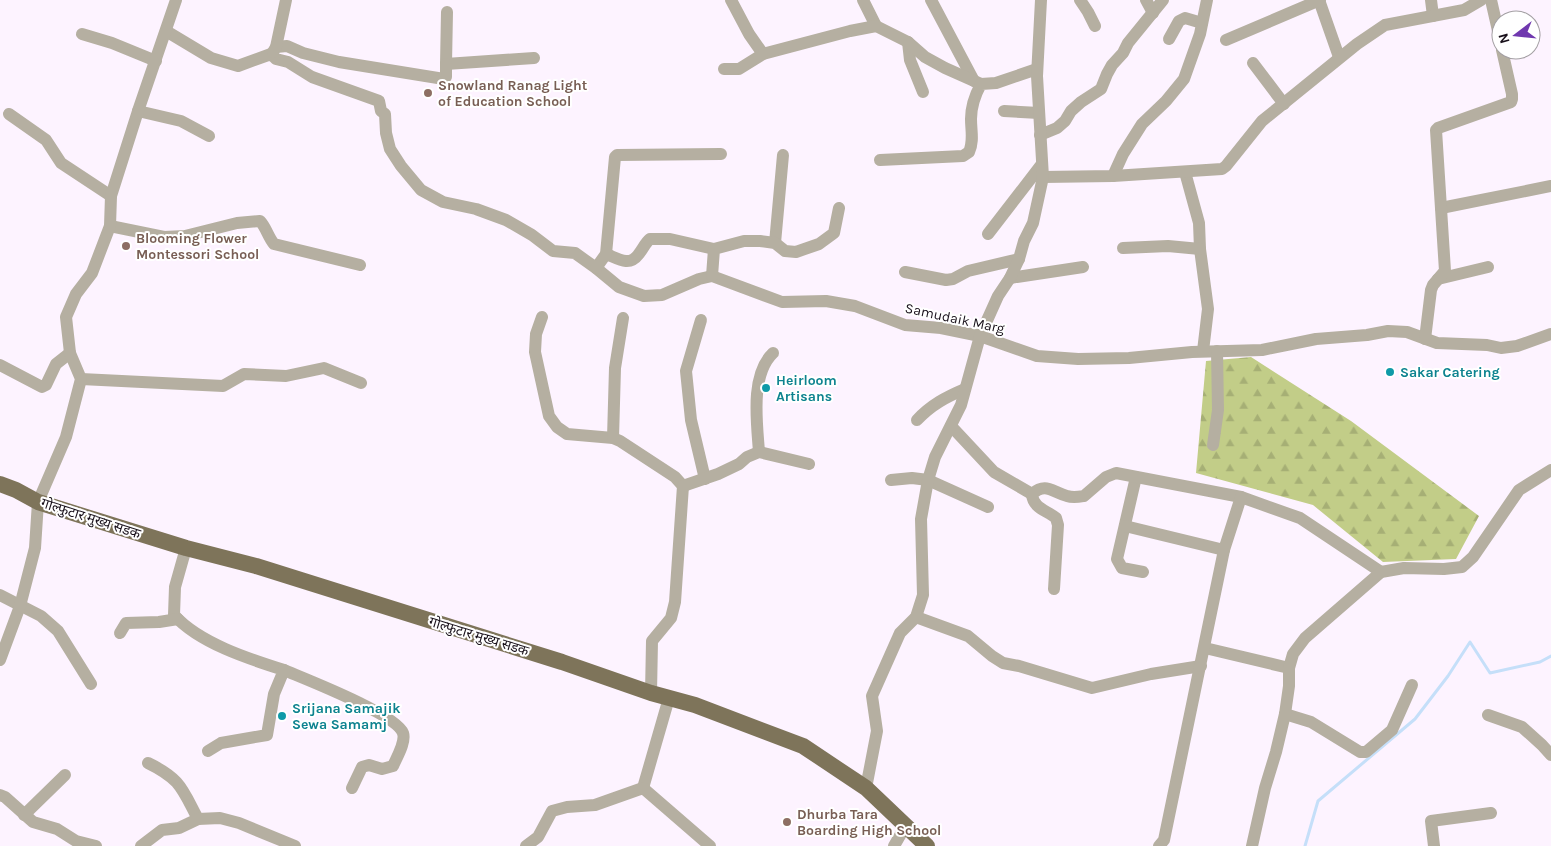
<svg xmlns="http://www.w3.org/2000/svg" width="1551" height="846" viewBox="0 0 1551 846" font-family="Karla,'Noto Sans Devanagari',sans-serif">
	<defs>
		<pattern id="forest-firs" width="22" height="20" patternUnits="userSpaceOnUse" patternTransform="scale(1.25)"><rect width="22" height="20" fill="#c2cd88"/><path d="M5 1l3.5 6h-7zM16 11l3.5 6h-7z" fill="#a6af75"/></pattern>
	</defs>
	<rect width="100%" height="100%" fill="#fdf3ff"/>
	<path fill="url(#forest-firs)" d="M1251 357 1351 421 1479 516 1456 559 1383 562 1313 505 1196 473 1206 361Z"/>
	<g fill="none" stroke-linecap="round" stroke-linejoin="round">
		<path stroke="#c5dff9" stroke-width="3" d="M1305 846 1318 801 1415 719 1448 676 1470 642 1490 673 1540 662 1551 656"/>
		<g stroke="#b5afa1" stroke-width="12">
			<path d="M731 0 749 34 763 54"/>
			<path d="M863 0 876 26"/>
			<path d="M931 0 974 81"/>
			<path d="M1080 0 1088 12 1095 26"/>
			<path d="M1146 0 1153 13"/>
			<path d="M1319 0 1339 57"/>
			<path d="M1431 0 1433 16"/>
			<path d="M1491 0 1501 44"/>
			<path d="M447 12 446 64 534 58"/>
			<path d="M166 31 211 58 238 66 271 54 276 59 288 62 312 77 379 101 381 111 385 114 386 133 390 149 401 166 421 190 443 202 476 209 506 220 532 235 553 251 575 253 596 268 619 287 644 296 662 295 699 279 712 276 782 302 826 301 855 306 905 325 941 328 980 336 1037 356 1078 359 1129 358 1192 352 1262 350 1316 339 1367 335 1388 331 1407 332 1437 343 1487 345 1501 348 1517 346 1551 334"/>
			<path d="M82 34 112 43 156 61"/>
			<path d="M1169 39 1179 21 1185 18 1202 23"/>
			<path d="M1226 40 1320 0"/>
			<path d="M908 42 910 60 923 92"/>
			<path d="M276 47 287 46 303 53 339 62 444 79 446 77V64"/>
			<path d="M273 52 276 47 286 0"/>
			<path d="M1253 63 1284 104"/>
			<path d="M724 69H739L763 54 850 31 876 26 908 42 925 57 945 68 981 84"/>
			<path d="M138 111 181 121 209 136"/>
			<path d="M1004 111 1039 113"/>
			<path d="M9 114 46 140 61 163 111 196"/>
			<path d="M1040 135 1057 128 1065 121 1071 111 1081 102 1101 89 1107 74 1112 65 1123 53 1128 43 1163 0"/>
			<path d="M880 160 963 156 969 152C974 141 971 131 971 119 971 106 975 95 981 84L996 83 1037 69"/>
			<path d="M1185 172 1199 223 1200 249 1208 309 1203 351"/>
			<path d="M1113 176 1123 154 1142 124 1166 101 1184 79 1200 34 1207 0"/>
			<path d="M1043 177 1113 176 1222 169 1226 166 1262 121 1357 44 1385 25 1464 10 1481 0"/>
			<path d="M1441 208 1551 186"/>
			<path d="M110 226 164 237 185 236 237 223 260 221C266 227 268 237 274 244L360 265"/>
			<path d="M988 234 1042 164"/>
			<path d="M775 243 783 155"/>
			<path d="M1123 248 1168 246 1200 249"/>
			<path d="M606 254C617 258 629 267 638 255 643 249 645 243 650 239H670L714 249"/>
			<path d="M596 268 606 254 615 157 617 155 721 154"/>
			<path d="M905 272 946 280 953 279 968 271 1019 259"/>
			<path d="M712 276 714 249 744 241H760L775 243 785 251 796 252 819 244 834 233 839 208"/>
			<path d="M1010 278 1083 267"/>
			<path d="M1438 279 1488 267"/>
			<path d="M542 317 536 334 535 352 549 416 557 427 567 434 613 438 620 441 675 477 683 486 675 602 671 618 652 641 651 693"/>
			<path d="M701 320 686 371 691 420 705 479"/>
			<path d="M1425 339 1431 290 1433 285 1445 271 1436 130 1438 128 1511 102 1512 99V94L1502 50"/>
			<path d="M0 365 42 387 46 385 56 364 70 353"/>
			<path d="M81 379 223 386 244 374 286 376 324 368 361 383"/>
			<path d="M917 420C931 405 946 397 965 389"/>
			<path d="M951 426 994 472 1032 494"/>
			<path d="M613 438 615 368 623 318"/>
			<path d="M1213 445 1218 410 1217 351"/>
			<path d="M759 452C757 423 750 375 773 353"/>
			<path d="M1136 477 1117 559 1122 568 1143 572"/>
			<path d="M891 480 912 478 928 480 988 507"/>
			<path d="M683 486 718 474 739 464 747 457 759 452 809 464"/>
			<path d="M1125 526 1224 550"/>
			<path d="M186 548 175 587 174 615C199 643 249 659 284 670L274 694 267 735 221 743 208 751"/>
			<path d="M1054 589 1058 525 1056 518C1046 510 1033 508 1032 494 1046 482 1052 492 1067 496 1073 498 1078 497 1084 496L1106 477 1116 473 1241 497 1300 518 1381 572"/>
			<path d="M0 595 41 616 58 631 91 684"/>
			<path d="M916 617 968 636 992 656 1003 663 1019 666 1092 688 1151 674 1201 666"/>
			<path d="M120 633 126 623 159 622 178 619"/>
			<path d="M1205 648 1289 668"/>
			<path d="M0 660 20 606 35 548 38 502 66 437 81 379 70 353 66 317 76 294 92 273 110 226 111 196 138 111 176 0"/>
			<path d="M284 670C305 679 396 714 403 733 406 742 397 757 393 766L382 769 369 765 362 767 352 788"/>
			<path d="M1285 714 1311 722 1360 752H1366L1392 730 1412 685"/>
			<path d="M1488 715 1522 727 1542 745 1551 755"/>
			<path d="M148 763C181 779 182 789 198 819"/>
			<path d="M643 788 669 698"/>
			<path d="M866 788 877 731 872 696 900 633 916 617 923 595 921 519 928 480 935 457 961 405 980 336 998 296 1010 278 1019 259 1024 241 1033 223 1043 177 1037 76 1041 0"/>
			<path d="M0 795 5 797 33 822 57 829 76 841 96 846"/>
			<path d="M24 815 65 775"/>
			<path d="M141 846 162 830 179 828 198 819 220 818 239 823 295 846"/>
			<path d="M526 846 538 837 552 811 567 807 595 805 643 788 710 846"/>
			<path d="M894 846 906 825"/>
			<path d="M1159 846 1164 840 1224 550 1241 497"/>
			<path d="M1252 846 1265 788 1276 752 1285 714 1289 686V668L1293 654 1305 638 1381 572 1404 568 1444 569 1462 567 1473 557 1519 490 1551 470"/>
			<path d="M1434 846 1431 821 1491 813"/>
		</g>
		<path stroke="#7e745a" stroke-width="16" d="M0 484 16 490 38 502 186 548 256 566 562 662 651 693 695 705 803 746 866 788 927 846"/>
	</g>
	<g fill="#8d6e63" stroke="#fff" stroke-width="2">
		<circle cx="428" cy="93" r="5"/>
		<circle cx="126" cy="246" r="5"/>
		<circle cx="787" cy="822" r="5"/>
	</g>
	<g fill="#0f9aa8" stroke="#fff" stroke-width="2">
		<circle cx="1390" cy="372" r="5"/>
		<circle cx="766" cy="388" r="5"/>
		<circle cx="282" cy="716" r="5"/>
	</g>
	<g text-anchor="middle" stroke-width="4" stroke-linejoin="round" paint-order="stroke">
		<g font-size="14" font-weight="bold" fill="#785e54" stroke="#fff" text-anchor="start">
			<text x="438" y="90">Snowland Ranag Light<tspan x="438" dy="16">of Education School</tspan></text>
			<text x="136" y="243">Blooming Flower<tspan x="136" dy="16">Montessori School</tspan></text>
			<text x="797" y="819">Dhurba Tara<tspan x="797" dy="16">Boarding High School</tspan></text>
		</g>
		<g font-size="14" fill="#18101a" stroke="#fff">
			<text transform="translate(955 318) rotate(12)" y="5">Samudaik Marg</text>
			<text transform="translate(91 518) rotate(18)" y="5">गोल्फुटार मुख्य सडक</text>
			<text transform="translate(479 636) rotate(17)" y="5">गोल्फुटार मुख्य सडक</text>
		</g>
		<g font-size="14" font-weight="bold" fill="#0d838f" stroke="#fff" text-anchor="start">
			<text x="1400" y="377">Sakar Catering</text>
			<text x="776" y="385">Heirloom<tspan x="776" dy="16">Artisans</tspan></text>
			<text x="292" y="713">Srijana Samajik<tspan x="292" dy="16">Sewa Samamj</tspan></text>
		</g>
	</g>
	<g transform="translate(1516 35) rotate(254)"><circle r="24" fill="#ffffff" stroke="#a39fa3"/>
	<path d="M0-4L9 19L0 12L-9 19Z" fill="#7038af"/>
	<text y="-8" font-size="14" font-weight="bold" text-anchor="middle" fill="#18101a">N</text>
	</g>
</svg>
